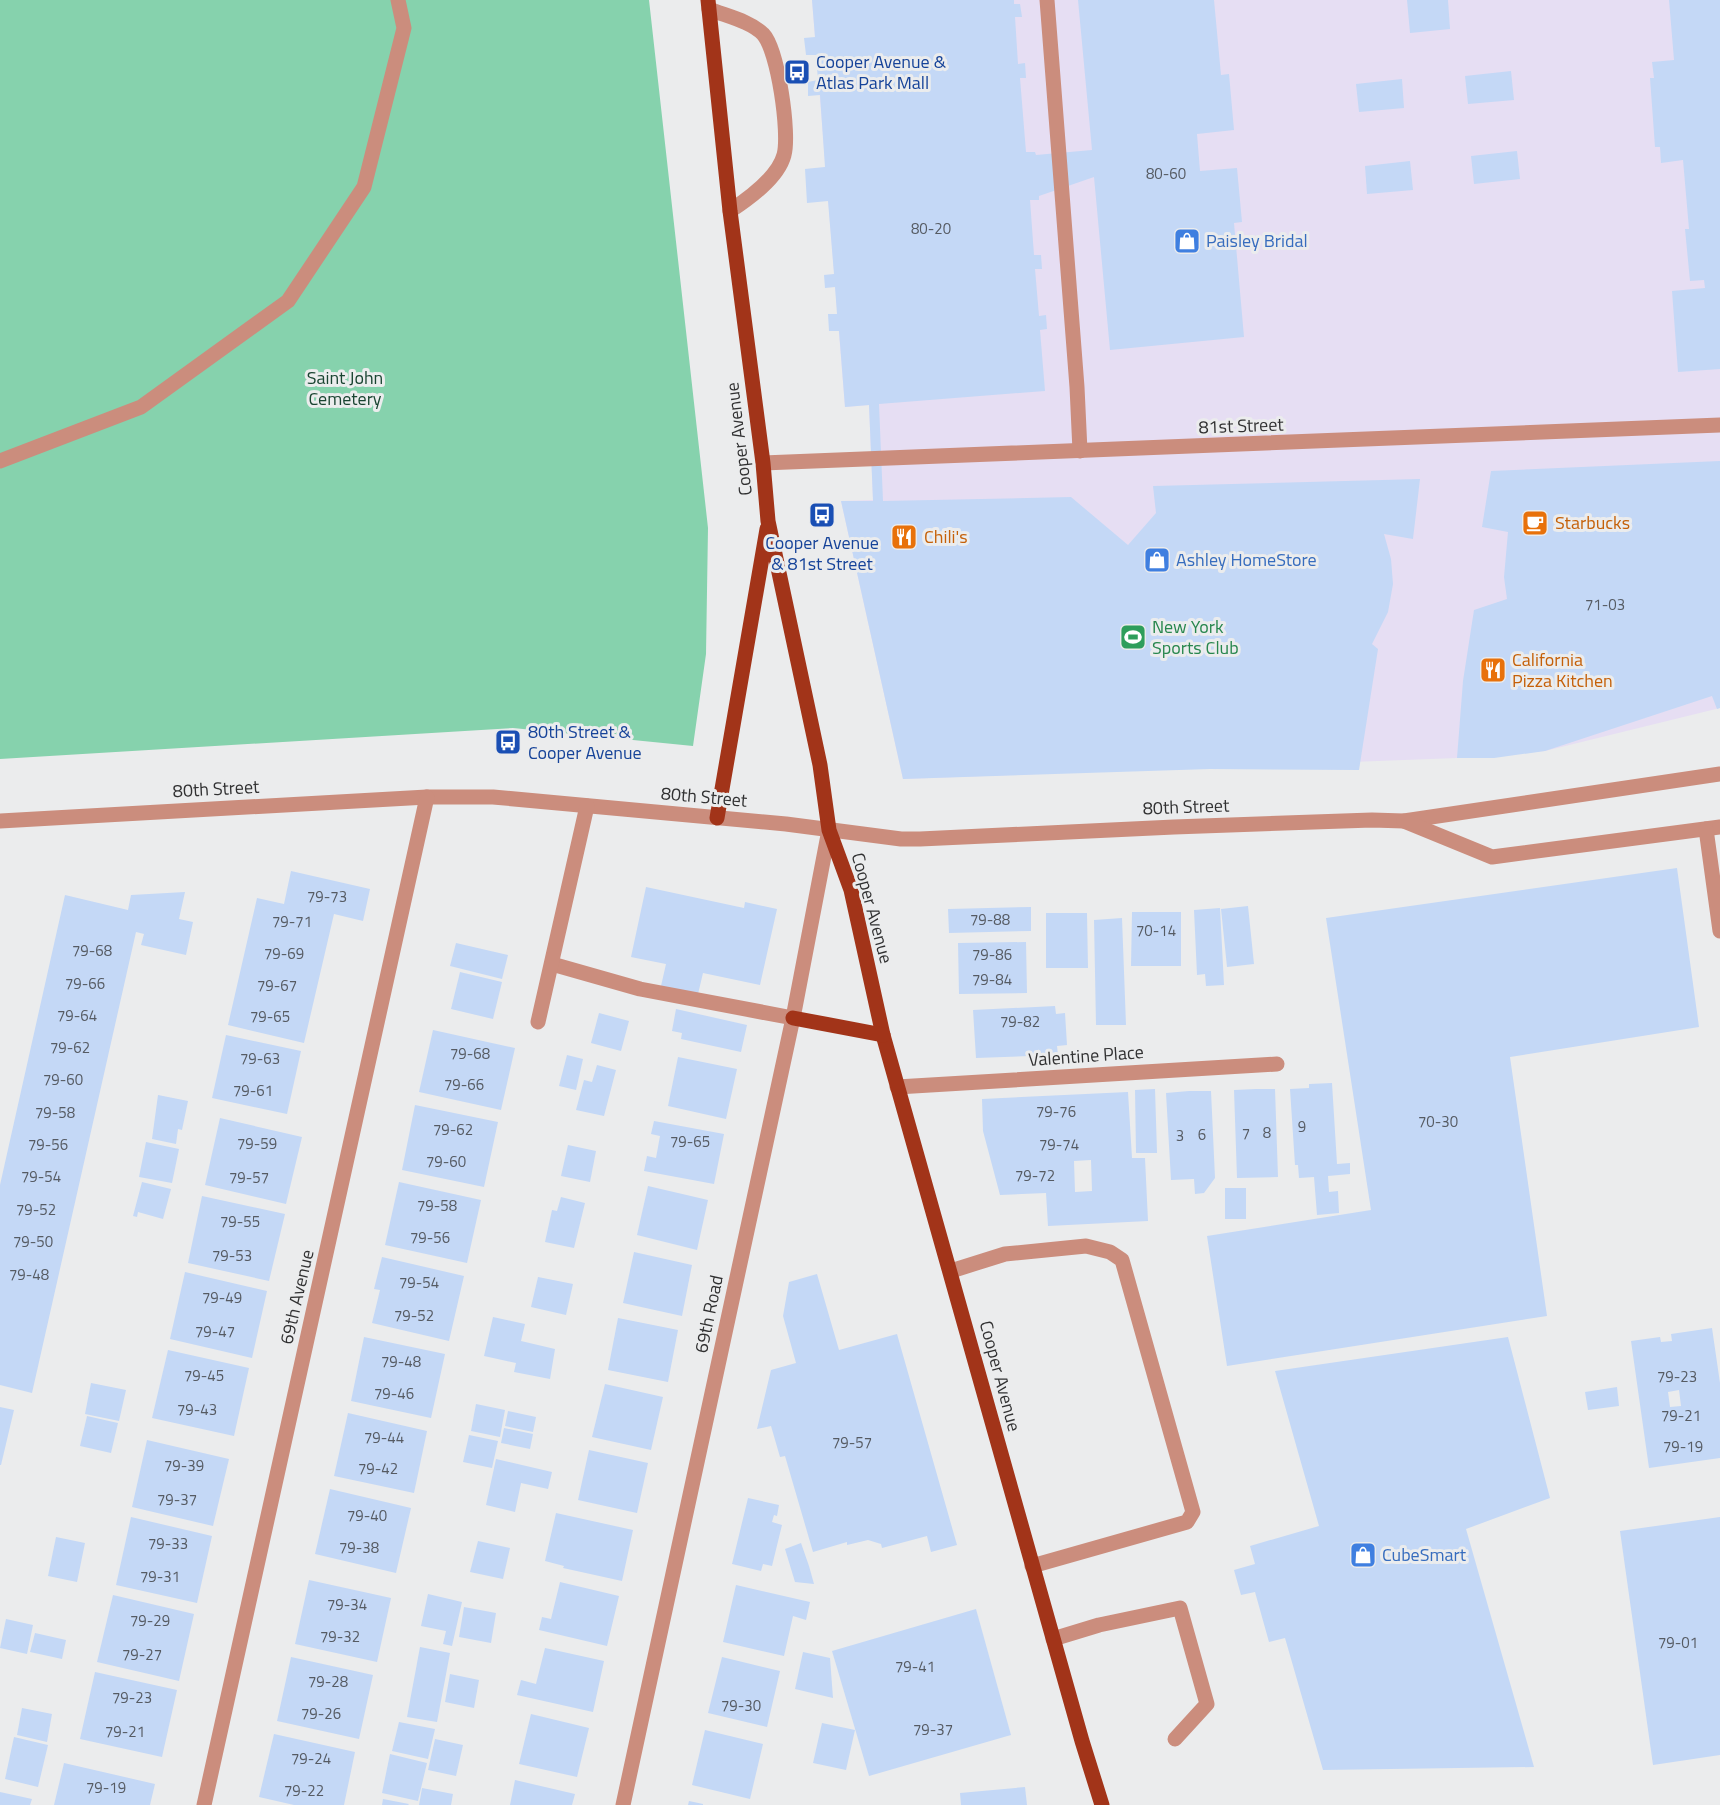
<svg xmlns="http://www.w3.org/2000/svg" width="1720" height="1805" viewBox="0 0 1720 1805" font-family="'Titillium Web',sans-serif">
	<rect width="100%" height="100%" fill="#ebeced"/>
	<path fill="#e6def3" d="M812 0H1720V708L1545 751 1457 758 903 779 841 501 873 500 869 405 845 407Z"/>
	<path fill="#86d2ad" d="M0 0H649L708 528 706 654 693 746 513 728 0 759Z"/>
	<g fill="#c4d8f6" fill-rule="evenodd">
		<path d="M812 0H1014V4H1020L1022 17H1015L1018 64 1025 63 1026 78H1020L1026 152H1035L1036 155 1092 150 1078 0H1214L1221 75 1229 74 1234 130 1197 134 1200 171 1237 168 1242 222 1234 223 1244 337 1110 350 1094 177 1039 196V200H1030L1034 255H1041L1042 269H1035L1039 316 1046 315 1047 329 1040 330 1045 391 879 404 883 501 1071 497 1128 545 1156 513 1153 486 1420 479 1413 539 1384 534 1391 559 1393 584 1388 612 1372 644 1378 649 1359 770 1210 769 903 779 841 501H873L869 405 845 407 839 331H829L828 314H837L835 287 825 288 824 275 834 274 828 201 807 203 805 169 825 167 820 95 808 96V82L818 80 816 55H806L804 38 815 37Z"/>
		<path d="M1407 0H1448L1450 29 1410 33Z"/>
		<path d="M1669 0H1720V369L1678 372 1672 291 1705 288 1704 280 1690 281 1685 229H1689L1683 160 1661 163 1660 147H1655L1650 78H1654L1652 62 1674 60Z"/>
		<path d="M1511 71 1514 100 1468 104 1465 76Z"/>
		<path d="M1402 79 1404 108 1359 112 1356 84Z"/>
		<path d="M1517 151 1520 179 1474 184 1471 156Z"/>
		<path d="M1410 161 1413 190 1367 194 1365 166Z"/>
		<path d="M1720 461V708L1717 709 1712 696 1545 751 1494 758H1457L1463 681 1474 610 1507 599 1504 577 1508 532 1482 527 1491 471Z"/>
		<path d="M1677 868 1699 1027 1510 1057 1547 1316 1227 1366 1207 1236 1371 1210 1326 918Z"/>
		<path d="M291 871 370 889 363 921 334 914 304 1043 228 1025 257 898 284 904Z"/>
		<path d="M646 887 744 908 745 902 777 909 760 985 703 973 698 994 661 986 666 964 631 957Z"/>
		<path d="M185 892 179 919 193 922 186 955 141 945 144 934 136 932 32 1393 0 1385V1185L65 895 128 910 131 895Z"/>
		<path d="M1248 906 1254 964 1227 967 1221 909Z"/>
		<path d="M1031 907V931L949 933 948 909Z"/>
		<path d="M1220 908 1224 985 1206 986 1205 974 1197 975 1194 910Z"/>
		<path d="M1132 912H1181V966H1131Z"/>
		<path d="M1046 913H1087L1088 968H1046Z"/>
		<path d="M1122 918 1126 1025H1096L1094 920Z"/>
		<path d="M1026 942 1027 993 959 994 958 943Z"/>
		<path d="M456 943 508 955 502 979 450 966Z"/>
		<path d="M460 972 502 982 493 1019 451 1009Z"/>
		<path d="M1055 1006 1056 1014 1065 1013 1067 1045 1057 1046 1058 1055 976 1058 973 1010Z"/>
		<path d="M676 1009 747 1025 741 1052 681 1039 682 1033 672 1031Z"/>
		<path d="M599 1013 629 1021 621 1051 591 1043Z"/>
		<path d="M433 1030 515 1048 501 1110 419 1092Z"/>
		<path d="M226 1035 301 1051 287 1114 212 1098Z"/>
		<path d="M567 1055 583 1059 576 1090 559 1086Z"/>
		<path d="M678 1057 737 1069 726 1119 668 1106Z"/>
		<path d="M597 1065 616 1070 604 1116 576 1110 584 1080 592 1082Z"/>
		<path d="M1332 1083 1337 1164 1350 1163V1174L1328 1176 1329 1192 1338 1191 1339 1213 1317 1215 1314 1177 1299 1178 1298 1165H1295L1290 1089 1309 1088V1084Z"/>
		<path d="M1155 1089 1157 1153H1136L1135 1090Z"/>
		<path d="M1256 1089H1275L1278 1177 1237 1178 1234 1090Z"/>
		<path d="M1189 1091H1211L1215 1178 1204 1193 1195 1194 1194 1179 1171 1180 1166 1093Z"/>
		<path d="M1128 1092 1132 1158H1145L1148 1221 1048 1226 1046 1193 1000 1195 983 1131 982 1099ZM1091 1160 1092 1191 1075 1192 1074 1161Z"/>
		<path d="M158 1095 188 1101 182 1130 178 1129 176 1144 152 1139Z"/>
		<path d="M415 1105 498 1122 484 1187 402 1170Z"/>
		<path d="M220 1118 302 1137 286 1204 205 1185Z"/>
		<path d="M654 1121 724 1134 714 1184 644 1171 647 1156 656 1158 660 1136 651 1134Z"/>
		<path d="M146 1142 179 1149 172 1183 139 1177Z"/>
		<path d="M568 1145 596 1151 590 1182 561 1176Z"/>
		<path d="M142 1182 171 1189 163 1219 138 1212 137 1217 133 1216Z"/>
		<path d="M399 1182 481 1200 467 1263 385 1245Z"/>
		<path d="M648 1186 708 1200 697 1250 637 1235Z"/>
		<rect x="1225" y="1188" width="21" height="31"/>
		<path d="M202 1196 285 1214 269 1281 188 1263Z"/>
		<path d="M561 1197 585 1203 574 1248 545 1242 552 1210 557 1211Z"/>
		<path d="M634 1252 692 1265 682 1316 623 1303Z"/>
		<path d="M382 1257 464 1276 449 1341 372 1323 380 1290 374 1289Z"/>
		<path d="M185 1272 267 1291 252 1358 170 1339Z"/>
		<path d="M817 1274 839 1350 897 1334 957 1545 931 1552 927 1536 882 1548 881 1544 868 1540 847 1545V1542L813 1552 785 1456 780 1457 771 1426 757 1429 771 1370 796 1363 783 1316 789 1282Z"/>
		<path d="M538 1277 573 1284 566 1315 531 1307Z"/>
		<path d="M493 1317 525 1324 521 1341 555 1349 550 1379 514 1372 516 1363 484 1356Z"/>
		<path d="M618 1318 678 1330 668 1382 608 1370Z"/>
		<path d="M1712 1328 1720 1383V1458L1649 1468 1631 1341 1660 1337 1661 1342 1672 1341 1671 1334ZM1679 1390 1681 1406 1670 1407 1668 1392Z"/>
		<path d="M364 1337 445 1354 431 1418 351 1401Z"/>
		<path d="M1508 1337 1550 1498 1466 1529 1534 1767 1323 1770 1285 1638 1269 1642 1255 1592 1241 1595 1234 1570 1255 1564 1250 1546 1319 1526 1275 1371Z"/>
		<path d="M168 1350 249 1368 234 1436 152 1418Z"/>
		<path d="M91 1383 126 1390 119 1421 85 1414Z"/>
		<path d="M605 1384 663 1397 651 1450 592 1437Z"/>
		<path d="M1617 1387 1619 1406 1588 1410 1585 1392Z"/>
		<path d="M476 1404 505 1410 500 1437 471 1431Z"/>
		<path d="M0 1407 14 1410 1 1465H0Z"/>
		<path d="M508 1411 536 1417 533 1432 505 1426Z"/>
		<path d="M348 1413 427 1431 414 1493 334 1476Z"/>
		<path d="M87 1416 118 1423 111 1453 80 1446Z"/>
		<path d="M504 1428 533 1434 530 1449 501 1443Z"/>
		<path d="M469 1435 498 1441 492 1468 463 1462Z"/>
		<path d="M147 1440 229 1459 213 1526 132 1507Z"/>
		<path d="M589 1450 648 1463 637 1513 578 1500Z"/>
		<path d="M496 1459 552 1472 548 1489 521 1483 515 1512 486 1505Z"/>
		<path d="M330 1489 411 1508 396 1573 315 1554Z"/>
		<path d="M748 1498 779 1505 777 1516 774 1515 772 1522 782 1525 772 1566 763 1564 761 1571 732 1564Z"/>
		<path d="M556 1513 633 1530 622 1581 563 1568 564 1566 545 1561Z"/>
		<path d="M131 1517 212 1536 197 1603 116 1585Z"/>
		<path d="M1720 1517V1755L1653 1765 1620 1531Z"/>
		<path d="M56 1537 85 1543 77 1582 48 1576Z"/>
		<path d="M478 1541 510 1548 503 1579 470 1572Z"/>
		<path d="M801 1543 809 1566 814 1584 795 1582 785 1549Z"/>
		<path d="M309 1580 391 1598 377 1662 295 1644Z"/>
		<path d="M560 1582 619 1596 607 1646 539 1630 542 1617 551 1619Z"/>
		<path d="M736 1585 810 1602 806 1620 793 1616 784 1656 723 1642Z"/>
		<path d="M428 1594 462 1602 452 1646 443 1644 446 1631 421 1626Z"/>
		<path d="M113 1595 194 1614 179 1681 97 1662Z"/>
		<path d="M464 1607 496 1613 491 1643 459 1637Z"/>
		<path d="M976 1609 1011 1735 869 1776 832 1651Z"/>
		<path d="M6 1619 33 1625 27 1654 0 1648Z"/>
		<path d="M35 1633 66 1640 62 1659 30 1652Z"/>
		<path d="M420 1647 450 1653 437 1722 407 1717Z"/>
		<path d="M545 1648 604 1661 593 1712 517 1695 521 1680 536 1684Z"/>
		<path d="M803 1652 830 1658 833 1698 795 1689Z"/>
		<path d="M291 1657 373 1675 359 1739 277 1721Z"/>
		<path d="M722 1657 780 1671 767 1727 708 1713Z"/>
		<path d="M95 1672 177 1690 162 1757 80 1739Z"/>
		<path d="M450 1674 479 1680 474 1708 445 1702Z"/>
		<path d="M22 1708 52 1714 47 1742 17 1735Z"/>
		<path d="M531 1714 589 1728 577 1777 519 1764Z"/>
		<path d="M399 1722 435 1729 428 1759 392 1751Z"/>
		<path d="M822 1723 855 1730 846 1770 813 1763Z"/>
		<path d="M705 1730 763 1744 750 1799 692 1785Z"/>
		<path d="M274 1734 355 1752 344 1805H294L259 1797Z"/>
		<path d="M14 1737 48 1745 38 1787 5 1779Z"/>
		<path d="M435 1739 463 1745 456 1776 428 1770Z"/>
		<path d="M390 1754 427 1763 418 1801 382 1793Z"/>
		<path d="M64 1763 155 1784 150 1805H54Z"/>
		<path d="M515 1780 575 1794 572 1805H510Z"/>
		<path d="M1025 1787 1027 1805H961L960 1793Z"/>
		<path d="M422 1788 453 1794 451 1805H419Z"/>
		<path d="M0 1792 32 1799 30 1805H0Z"/>
		<path d="M383 1799 409 1804 408 1805H382Z"/>
		<path d="M689 1801 703 1804V1805H688Z"/>
	</g>
	<g fill="none" stroke-linecap="round" stroke-linejoin="round">
		<g stroke="#cb8d7d" stroke-width="15">
			<path d="M1047 0 1077 387 1080 451"/>
			<path d="M709 9C726 16 750 21 763 34 778 50 790 134 784 155 778 178 748 199 730 211"/>
			<path d="M0 461 141 407 288 301 364 187 404 28 398 0"/>
			<path d="M763 463 1720 425"/>
			<path d="M0 821 427 797H493L786 824 901 839H920L1174 827 1372 820 1404 821 1720 774"/>
			<path d="M1404 821 1492 857 1720 827"/>
			<path d="M1706 829 1720 931"/>
			<path d="M552 964 640 989 793 1018"/>
			<path d="M538 1022 587 806"/>
			<path d="M897 1087 1277 1064"/>
			<path d="M951 1271 1005 1254 1086 1246 1110 1252 1122 1260 1193 1512 1187 1522 1032 1566"/>
			<path d="M1053 1639 1099 1625 1180 1608 1207 1704 1175 1739"/>
			<path d="M204 1805 427 797"/>
			<path d="M623 1805 793 1018 829 830"/>
		</g>
		<g stroke="#a23419" stroke-width="15">
			<path d="M708 0 730 211 763 463 768 521 820 765 829 830 851 890 883 1035 1082 1741 1102 1805"/>
			<path d="M717 818 767 529"/>
			<path d="M793 1018 883 1035"/>
		</g>
	</g>
	<defs>
		<symbol id="bus-square" viewBox="-11 -11 22 22"><rect x="-9" y="-9" width="18" height="18" rx="4" fill="#1a4fb4" stroke="#ebeced"/><path d="M-5-6H5V4H4V6H2V4H-2V6H-4V4H-5ZM-3.5-4V0h7V-4ZM-3.5 1.2v1.5H-2V1.2ZM2 1.2v1.5H3.5V1.2Z" fill="#fff"/></symbol>
		<symbol id="shop-square" viewBox="-11 -11 22 22"><rect x="-9" y="-9" width="18" height="18" rx="4" fill="#3f7fe0" stroke="#ebeced"/><path d="M-5-2.5h2.3a2.7 3.5 0 0 1 5.4 0H5L5.5 6h-11ZM-1.5-2.5h3a1.5 2.3 0 0 0-3 0Z" fill="#fff"/></symbol>
		<symbol id="cafe-square" viewBox="-11 -11 22 22"><rect x="-9" y="-9" width="18" height="18" rx="4" fill="#e8710a" stroke="#ebeced"/><path d="M-5.5-4.5H6V0H3Q3 3.5 0 3.5H-2.5Q-5.5 3.5-5.5 0ZM3-3.2v2h1.7v-2ZM-6 4.5H4V6H-6Z" fill="#fff"/></symbol>
		<symbol id="restaurant-square" viewBox="-11 -11 22 22"><rect x="-9" y="-9" width="18" height="18" rx="4" fill="#e8710a" stroke="#ebeced"/><path d="M-5-6h1v4h1v-4h1v4h1v-4h1v5L-1.5 .5V6h-2V.5L-5-1ZM5-6V6H3V1.5H1.5Q1.5-4 5-6Z" fill="#fff"/></symbol>
		<symbol id="stadium-square" viewBox="-11 -11 22 22"><rect x="-9" y="-9" width="18" height="18" rx="4" fill="#2e9e5b" stroke="#ebeced"/><path d="M0-5a6.5 5 0 1 0 0 10a6.5 5 0 1 0 0-10ZM-3.5-1.8h7v3.6h-7Z" fill="#fff"/></symbol>
	</defs>
	<g fill-rule="evenodd">
		<use href="#bus-square" x="782" y="57" width="30" height="30"/>
		<use href="#shop-square" x="1172" y="226" width="30" height="30"/>
		<use href="#bus-square" x="807" y="500" width="30" height="30"/>
		<use href="#cafe-square" x="1520" y="508" width="30" height="30"/>
		<use href="#restaurant-square" x="889" y="522" width="30" height="30"/>
		<use href="#shop-square" x="1142" y="545" width="30" height="30"/>
		<use href="#stadium-square" x="1118" y="622" width="30" height="30"/>
		<use href="#restaurant-square" x="1478" y="655" width="30" height="30"/>
		<use href="#bus-square" x="493" y="727" width="30" height="30"/>
		<use href="#shop-square" x="1348" y="1540" width="30" height="30"/>
	</g>
	<g text-anchor="middle" stroke-width="6" stroke-linejoin="round" paint-order="stroke">
		<g font-size="15" fill="#565b63">
			<text x="1166" y="179">80-60</text>
			<text x="931" y="234">80-20</text>
			<text x="1605" y="610">71-03</text>
			<text x="327" y="902">79-73</text>
			<text x="990" y="925">79-88</text>
			<text x="292" y="927">79-71</text>
			<text x="1156" y="936">70-14</text>
			<text x="92" y="956">79-68</text>
			<text x="284" y="959">79-69</text>
			<text x="992" y="960">79-86</text>
			<text x="992" y="985">79-84</text>
			<text x="85" y="989">79-66</text>
			<text x="277" y="991">79-67</text>
			<text x="77" y="1021">79-64</text>
			<text x="270" y="1022">79-65</text>
			<text x="1020" y="1027">79-82</text>
			<text x="70" y="1053">79-62</text>
			<text x="470" y="1059">79-68</text>
			<text x="260" y="1064">79-63</text>
			<text x="63" y="1085">79-60</text>
			<text x="464" y="1090">79-66</text>
			<text x="253" y="1096">79-61</text>
			<text x="1056" y="1117">79-76</text>
			<text x="55" y="1118">79-58</text>
			<text x="1438" y="1127">70-30</text>
			<text x="1302" y="1132">9</text>
			<text x="453" y="1135">79-62</text>
			<text x="1267" y="1138">8</text>
			<text x="1246" y="1139">7</text>
			<text x="1202" y="1140">6</text>
			<text x="1180" y="1141">3</text>
			<text x="690" y="1147">79-65</text>
			<text x="257" y="1149">79-59</text>
			<text x="48" y="1150">79-56</text>
			<text x="1059" y="1150">79-74</text>
			<text x="446" y="1167">79-60</text>
			<text x="1035" y="1181">79-72</text>
			<text x="41" y="1182">79-54</text>
			<text x="249" y="1183">79-57</text>
			<text x="437" y="1211">79-58</text>
			<text x="36" y="1215">79-52</text>
			<text x="240" y="1227">79-55</text>
			<text x="430" y="1243">79-56</text>
			<text x="33" y="1247">79-50</text>
			<text x="232" y="1261">79-53</text>
			<text x="29" y="1280">79-48</text>
			<text x="419" y="1288">79-54</text>
			<text x="222" y="1303">79-49</text>
			<text x="414" y="1321">79-52</text>
			<text x="215" y="1337">79-47</text>
			<text x="401" y="1367">79-48</text>
			<text x="204" y="1381">79-45</text>
			<text x="1677" y="1382">79-23</text>
			<text x="394" y="1399">79-46</text>
			<text x="197" y="1415">79-43</text>
			<text x="1681" y="1421">79-21</text>
			<text x="384" y="1443">79-44</text>
			<text x="852" y="1448">79-57</text>
			<text x="1683" y="1452">79-19</text>
			<text x="184" y="1471">79-39</text>
			<text x="378" y="1474">79-42</text>
			<text x="177" y="1505">79-37</text>
			<text x="367" y="1521">79-40</text>
			<text x="168" y="1549">79-33</text>
			<text x="359" y="1553">79-38</text>
			<text x="160" y="1582">79-31</text>
			<text x="347" y="1610">79-34</text>
			<text x="150" y="1626">79-29</text>
			<text x="340" y="1642">79-32</text>
			<text x="1678" y="1648">79-01</text>
			<text x="142" y="1660">79-27</text>
			<text x="915" y="1672">79-41</text>
			<text x="328" y="1687">79-28</text>
			<text x="132" y="1703">79-23</text>
			<text x="741" y="1711">79-30</text>
			<text x="321" y="1719">79-26</text>
			<text x="933" y="1735">79-37</text>
			<text x="125" y="1737">79-21</text>
			<text x="311" y="1764">79-24</text>
			<text x="106" y="1793">79-19</text>
			<text x="304" y="1796">79-22</text>
		</g>
		<g font-size="18" fill="#164399" stroke="#ebeced" text-anchor="start">
			<text x="816" y="68">Cooper Avenue &amp;<tspan x="816" dy="21">Atlas Park Mall</tspan></text>
			<text x="822" y="549" text-anchor="middle">Cooper Avenue<tspan x="822" dy="21">&amp; 81st Street</tspan></text>
			<text x="528" y="738">80th Street &amp;<tspan x="528" dy="21">Cooper Avenue</tspan></text>
		</g>
		<g font-size="18" fill="#366cbe" stroke="#ebeced" text-anchor="start">
			<text x="1206" y="247">Paisley Bridal</text>
			<text x="1176" y="566">Ashley HomeStore</text>
			<text x="1382" y="1561">CubeSmart</text>
		</g>
		<g font-size="18" fill="#194431" stroke="#ebeced">
			<text x="345" y="384">Saint John<tspan x="345" dy="21">Cemetery</tspan></text>
		</g>
		<g font-size="18" fill="#313132" stroke="#ebeced">
			<text transform="translate(1241 426) rotate(-2)" y="6">81st Street</text>
			<text transform="translate(739 439) rotate(-97)" y="6">Cooper Avenue</text>
			<text transform="translate(216 789) rotate(-3)" y="6">80th Street</text>
			<text transform="translate(704 797) rotate(5)" y="6">80th Street</text>
			<text transform="translate(1186 807) rotate(-2)" y="6">80th Street</text>
			<text transform="translate(872 908) rotate(75)" y="6">Cooper Avenue</text>
			<text transform="translate(1086 1056) rotate(-4)" y="6">Valentine Place</text>
			<text transform="translate(297 1297) rotate(-77)" y="6">69th Avenue</text>
			<text transform="translate(709 1314) rotate(-78)" y="6">69th Road</text>
			<text transform="translate(1000 1376) rotate(75)" y="6">Cooper Avenue</text>
		</g>
		<g font-size="18" fill="#c56008" stroke="#ebeced" text-anchor="start">
			<text x="1555" y="529">Starbucks</text>
			<text x="924" y="543">Chili's</text>
			<text x="1512" y="666">California<tspan x="1512" dy="21">Pizza Kitchen</tspan></text>
		</g>
		<g font-size="18" fill="#27864d" stroke="#ebeced" text-anchor="start">
			<text x="1152" y="633">New York<tspan x="1152" dy="21">Sports Club</tspan></text>
		</g>
	</g>
</svg>
